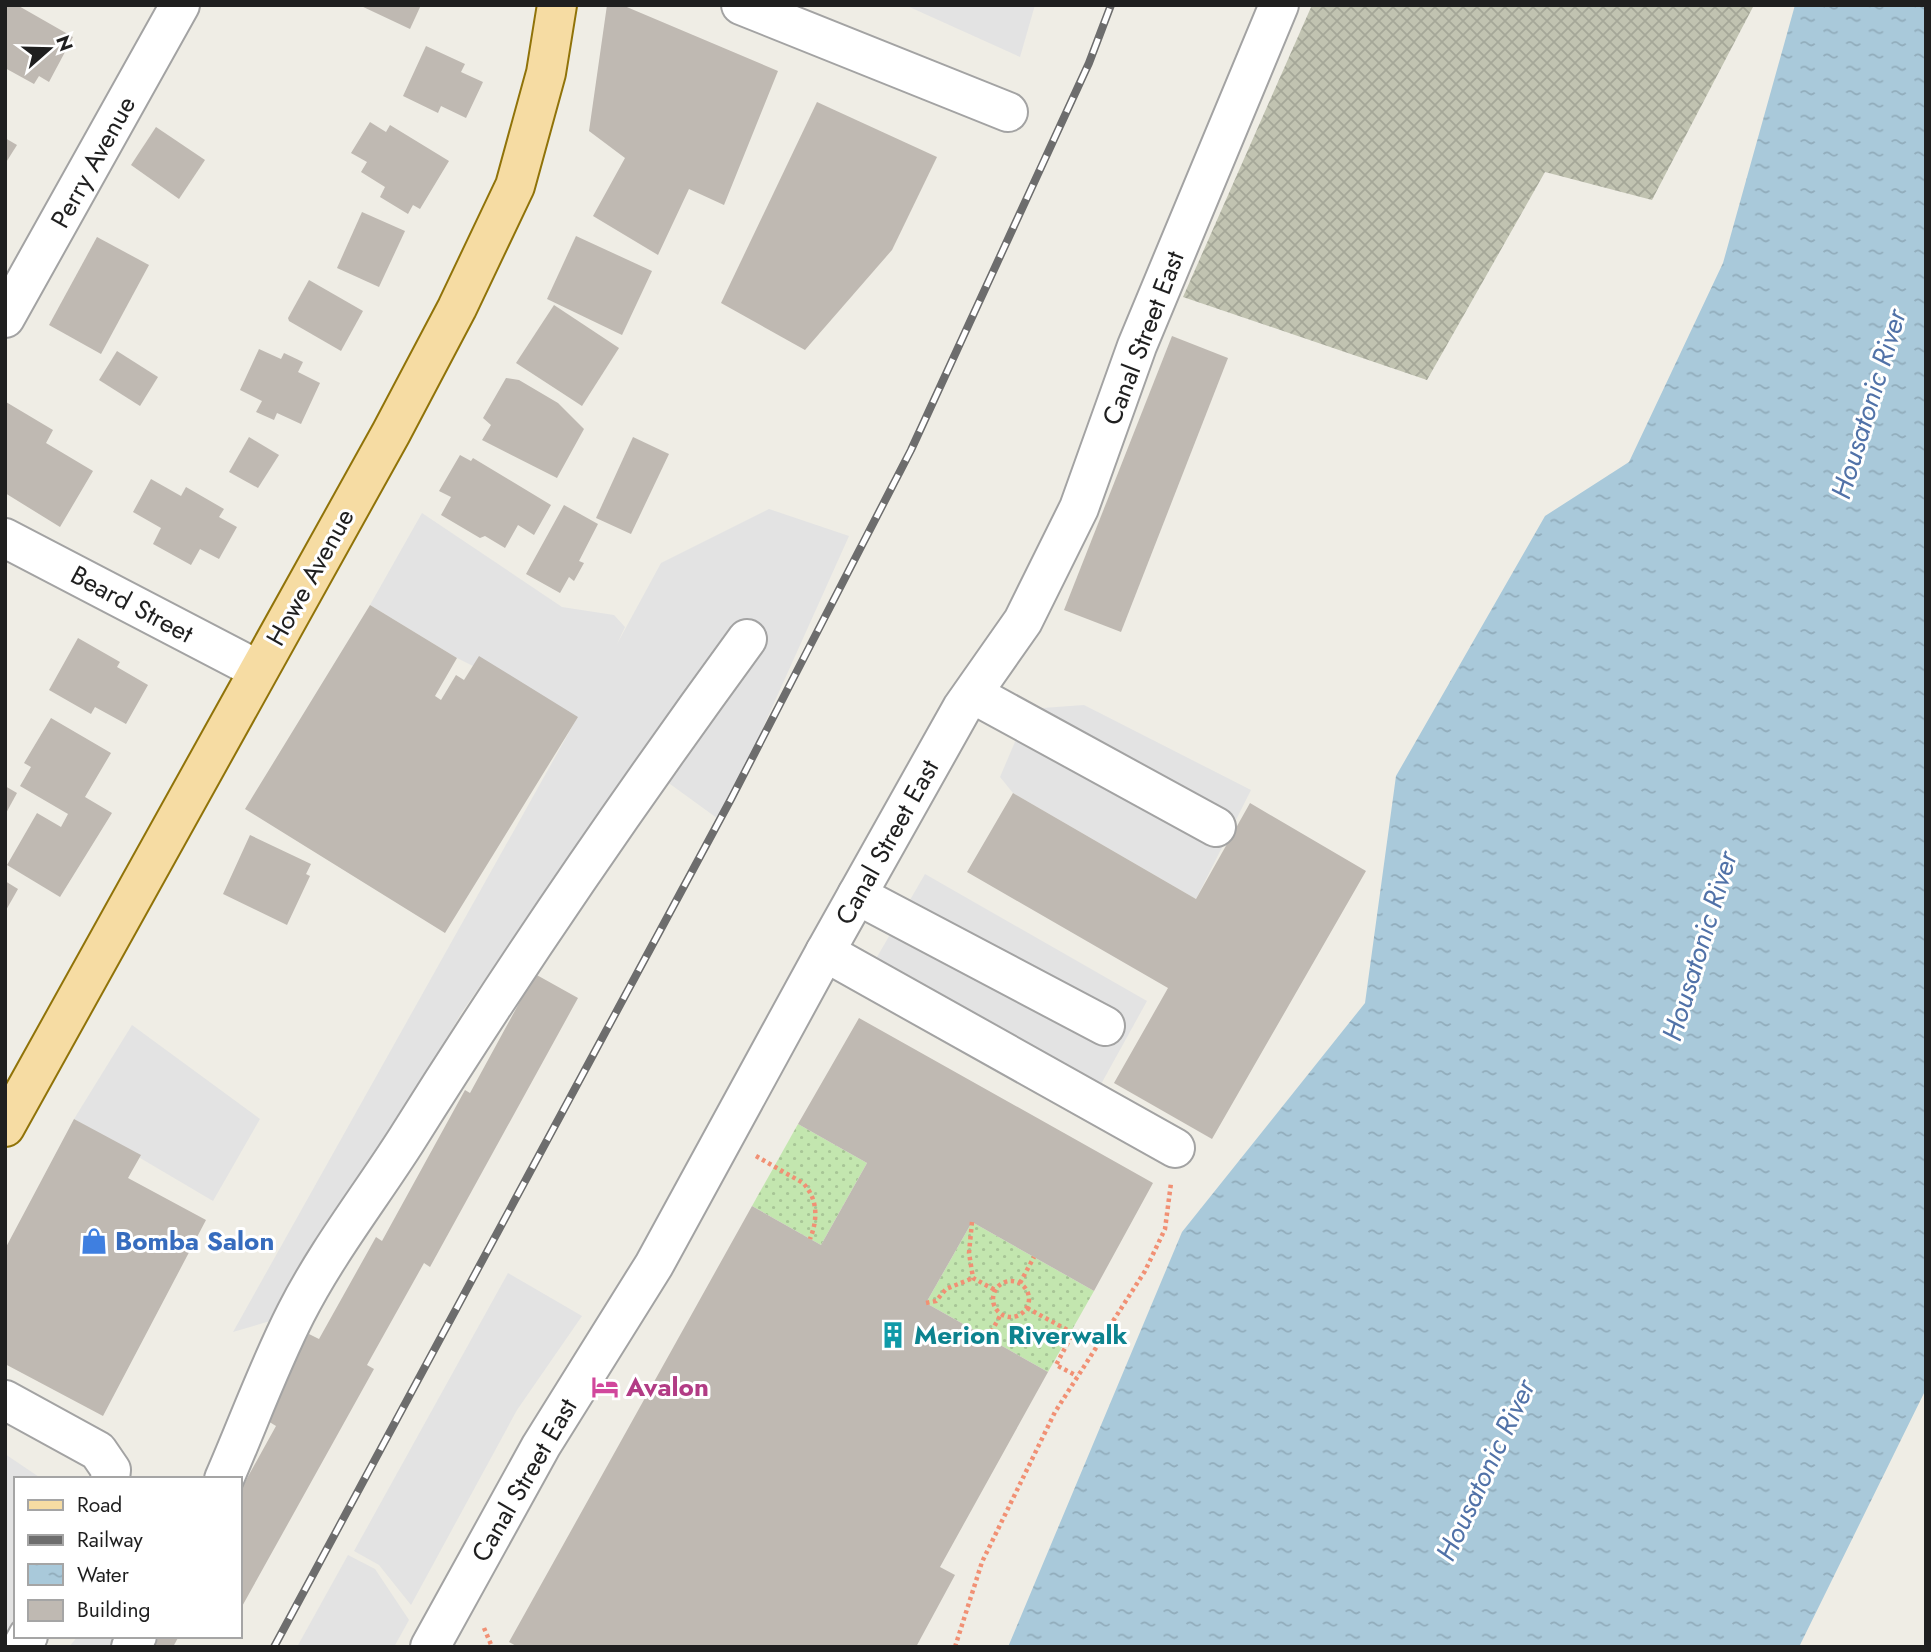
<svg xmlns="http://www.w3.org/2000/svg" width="1931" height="1652" viewBox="0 0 1931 1652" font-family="Jost,sans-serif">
	<defs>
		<pattern id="construction-cross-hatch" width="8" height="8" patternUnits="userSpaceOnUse" patternTransform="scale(1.75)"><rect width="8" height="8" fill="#c1c3b1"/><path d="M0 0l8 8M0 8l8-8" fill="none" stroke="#a5a798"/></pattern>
		<pattern id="garden-dots" width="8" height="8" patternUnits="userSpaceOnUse" patternTransform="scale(1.75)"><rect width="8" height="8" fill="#c3e6af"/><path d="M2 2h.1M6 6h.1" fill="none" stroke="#a7c596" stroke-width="1.8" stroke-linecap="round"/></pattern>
		<pattern id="water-ripples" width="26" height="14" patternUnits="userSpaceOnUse" patternTransform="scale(1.75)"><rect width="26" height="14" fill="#a9c9da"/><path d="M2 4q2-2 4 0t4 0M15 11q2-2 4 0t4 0" fill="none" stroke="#91acbb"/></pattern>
	</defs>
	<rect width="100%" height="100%" fill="#efede5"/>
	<path fill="url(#construction-cross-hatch)" d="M1312 5H1754L1652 200 1545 172 1427 380 1183 297Z"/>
	<g fill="url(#garden-dots)">
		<path d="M798 1124 867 1163 821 1245 752 1206Z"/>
		<path d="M972 1222 1094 1291 1048 1372 926 1303Z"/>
	</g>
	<g fill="#e3e3e3">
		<path d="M905 5H1035L1020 57Z"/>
		<path d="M769 509 849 536 721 821 637 760 462 1012 284 1317 233 1332 577 718 457 658 370 605 422 513 562 607 614 615 625 627 617 644 661 563Z"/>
		<path d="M1084 705 1251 790 1196 899 1013 793 1000 777 1029 709Z"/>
		<path d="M925 874 1147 1001 1095 1095 873 964Z"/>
		<path d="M132 1025 260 1119 213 1201 74 1119Z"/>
		<path d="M508 1273 582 1316 517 1410 411 1605 379 1565 354 1551Z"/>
		<path d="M5 1454 42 1479H16V1632L5 1647Z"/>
		<path d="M348 1555 375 1569 409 1620 394 1647H297Z"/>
		<path d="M78 1636H120L136 1647H69Z"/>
	</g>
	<path fill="url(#water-ripples)" d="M1795 5H1926V1389L1799 1647H1008L1182 1232 1365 1003 1396 776 1545 516 1629 462 1723 263Z"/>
	<g fill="#bfb9b2">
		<path d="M5 5H17L73 37 49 82 39 76 34 84 5 68Z"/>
		<path d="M359 5H421L410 29Z"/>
		<path d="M607 5H622L778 71 724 205 689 189 658 255 593 216 625 158 589 131Z"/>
		<path d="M426 46 465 64 461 72 483 82 466 118 441 106 438 113 403 96Z"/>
		<path d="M817 102 937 157 892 250 805 350 721 303Z"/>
		<path d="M370 122 386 132 390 125 449 161 420 209 413 205 408 214 380 197 385 187 361 172 367 162 351 153Z"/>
		<path d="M156 127 205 160 179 199 131 165Z"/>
		<path d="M5 138 17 145 5 164Z"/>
		<path d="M362 212 405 231 379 287 337 268Z"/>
		<path d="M576 236 652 271 622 335 547 299Z"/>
		<path d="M97 237 149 265 101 354 49 325Z"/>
		<path d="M309 280 363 311 341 351 289 321 288 318Z"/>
		<path d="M554 305 619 348 582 406 516 363Z"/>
		<path d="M1172 336 1228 358 1121 632 1064 610Z"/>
		<path d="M259 349 281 359 284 353 303 362 298 372 320 383 301 424 277 413 274 420 256 412 262 401 240 390Z"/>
		<path d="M117 351 158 377 140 406 99 380Z"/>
		<path d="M506 378 519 380 558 403 584 429 557 478 482 440 491 425 483 418Z"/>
		<path d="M6 402 53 430 46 443 93 471 60 527 5 493Z"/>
		<path d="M249 437 279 455 258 488 229 472Z"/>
		<path d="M633 437 669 454 631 534 596 518Z"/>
		<path d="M460 455 471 461 473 458 551 505 534 535 518 525 505 548 485 536 480 538 441 515 451 497 439 491Z"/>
		<path d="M151 479 181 496 186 487 224 509 219 517 237 527 219 559 200 549 191 565 153 544 161 528 133 512Z"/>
		<path d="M564 505 598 524 579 561 584 563 574 581 569 577 560 593 526 574Z"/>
		<path d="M370 605 457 658 435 696 441 700 456 675 464 680 479 656 578 717 445 933 245 809Z"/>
		<path d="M78 638 120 662 117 667 148 685 126 724 95 707 91 714 49 690Z"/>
		<path d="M51 718 111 753 85 797 112 813 60 897 7 865 37 813 61 827 68 814 20 786 31 767 24 763Z"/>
		<path d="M5 786 17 793 5 815Z"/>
		<path d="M1013 793 1196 899 1250 803 1366 871 1212 1139 1114 1083 1168 988 967 872Z"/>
		<path d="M250 835 311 864 306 874 310 876 287 925 223 894Z"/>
		<path d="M5 881 18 889 5 912Z"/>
		<path d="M535 974 578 998 430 1267 424 1263 367 1365 374 1369 240 1610V1491L276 1426 263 1418 309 1334 319 1339 376 1237 382 1241 465 1090 470 1093Z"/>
		<path d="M859 1018 1153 1183 1094 1291 972 1222 926 1303 1048 1372 940 1567 955 1575 916 1647H518L509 1642 752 1206 821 1245 867 1163 798 1124Z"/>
		<path d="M74 1119 141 1155 128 1178 206 1220 103 1416 5 1364V1249Z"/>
		<path d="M159 1636H179L173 1647H154Z"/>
	</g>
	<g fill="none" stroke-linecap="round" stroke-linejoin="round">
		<defs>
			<g id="minor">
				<path d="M741 5 1008 112"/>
				<path d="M5 318 180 5"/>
				<path d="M5 538 258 670"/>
				<path d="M973 694 1216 827"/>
				<path d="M857 895 1105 1026"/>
				<path d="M825 952 1175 1148"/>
				<path d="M5 1400 98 1451 111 1470 110 1479"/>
				<path d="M224 1479C248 1424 269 1366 296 1313 327 1252 370 1197 407 1139 514 968 628 802 747 639"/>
				<path d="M22 1647 28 1636"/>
				<path d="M131 1647 137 1636"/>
				<path d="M430 1647 541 1446 654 1265 825 952 962 708 1023 621 1079 508 1137 346 1279 5"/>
			</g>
			<path id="major" d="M5 1127 391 433 457 308 515 186 546 73 557 5"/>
		</defs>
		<use href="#minor" stroke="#a3a3a3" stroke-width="42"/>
		<use href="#major" stroke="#907309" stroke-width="42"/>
		<g stroke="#f19074" stroke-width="4.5" stroke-dasharray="3.5 3.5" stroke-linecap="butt">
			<path d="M756 1156 803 1183C818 1199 818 1219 810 1239"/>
			<path d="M972 1222 969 1253 973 1278 995 1290"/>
			<circle cx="1011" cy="1299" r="18"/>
			<path d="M1020 1283 1034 1257"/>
			<path d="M926 1303 936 1301 946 1289 973 1278"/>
			<path d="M1027 1308 1073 1333 1056 1365 1077 1376"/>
			<path d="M988 1338 1001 1314"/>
			<path d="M484 1628 492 1647"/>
			<path d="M955 1647 982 1562 1055 1412 1145 1271 1165 1229 1171 1183"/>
		</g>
		<use href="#minor" stroke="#fff" stroke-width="38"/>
		<use href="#major" stroke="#f6dca3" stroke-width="38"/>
		<defs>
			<path id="rail" d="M274 1647 731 799 911 450 1089 63 1111 5"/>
		</defs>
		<use href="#rail" stroke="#6d6d6d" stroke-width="8"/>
		<use href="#rail" stroke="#fff" stroke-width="5" stroke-dasharray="16" stroke-linecap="butt"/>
	</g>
	<defs>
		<symbol id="shop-bare" viewBox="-9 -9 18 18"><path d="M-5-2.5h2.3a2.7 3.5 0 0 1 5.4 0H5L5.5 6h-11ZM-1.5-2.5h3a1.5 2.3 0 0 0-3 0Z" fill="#3f7fe0" stroke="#fff" stroke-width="2.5" paint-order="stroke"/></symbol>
		<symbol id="building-bare" viewBox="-9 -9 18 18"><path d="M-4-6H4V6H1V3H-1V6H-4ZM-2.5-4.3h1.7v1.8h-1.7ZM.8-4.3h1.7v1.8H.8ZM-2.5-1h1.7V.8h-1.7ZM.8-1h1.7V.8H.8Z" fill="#0f9aa8" stroke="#fff" stroke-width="2.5" paint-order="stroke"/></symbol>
		<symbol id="hotel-bare" viewBox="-9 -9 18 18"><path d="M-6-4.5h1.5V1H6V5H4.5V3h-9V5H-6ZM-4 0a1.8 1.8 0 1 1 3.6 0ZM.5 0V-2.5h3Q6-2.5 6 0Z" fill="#d1479c" stroke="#fff" stroke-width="2.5" paint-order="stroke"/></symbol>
	</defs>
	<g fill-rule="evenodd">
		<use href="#shop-bare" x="75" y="1222" width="38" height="38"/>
		<use href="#building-bare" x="874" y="1316" width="38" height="38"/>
		<use href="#hotel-bare" x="586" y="1368" width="38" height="38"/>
	</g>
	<g text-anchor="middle" stroke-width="6" stroke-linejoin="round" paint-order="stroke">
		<g font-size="26" fill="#1f1f1f" stroke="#fff">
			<text transform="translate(93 162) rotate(-61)" y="9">Perry Avenue</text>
			<text transform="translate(1143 338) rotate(-69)" y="9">Canal Street East</text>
			<text transform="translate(310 577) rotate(-61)" y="9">Howe Avenue</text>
			<text transform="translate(132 604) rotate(28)" y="9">Beard Street</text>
			<text transform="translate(887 842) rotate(-61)" y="9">Canal Street East</text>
			<text transform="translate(524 1480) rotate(-60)" y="9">Canal Street East</text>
		</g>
		<g font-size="26" font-weight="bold" fill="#366cbe" stroke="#fff" text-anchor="start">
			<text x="115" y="1250">Bomba Salon</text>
		</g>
		<g font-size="26" font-weight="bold" fill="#0d838f" stroke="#fff" text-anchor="start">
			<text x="914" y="1344">Merion Riverwalk</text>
		</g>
		<g font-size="26" font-weight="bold" fill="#b23c85" stroke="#fff" text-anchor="start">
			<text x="626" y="1396">Avalon</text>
		</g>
		<g font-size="28" font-style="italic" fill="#5172a8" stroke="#fff">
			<text transform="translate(1868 404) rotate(-73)" y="10">Housatonic River</text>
			<text transform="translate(1699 946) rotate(-73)" y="10">Housatonic River</text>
			<text transform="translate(1485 1470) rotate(-65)" y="10">Housatonic River</text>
		</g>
	</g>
	<rect width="1931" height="1652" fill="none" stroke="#1f1f1f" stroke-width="14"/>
	<rect x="14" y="1477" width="228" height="161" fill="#ffffff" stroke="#a5a5a5" stroke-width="2"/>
	<rect x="28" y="1500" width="35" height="10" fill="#f6dca3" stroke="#a5a5a5" stroke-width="2"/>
	<text x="77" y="1512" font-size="21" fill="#1f1f1f">Road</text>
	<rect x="28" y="1535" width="35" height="10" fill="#6d6d6d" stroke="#a5a5a5" stroke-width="2"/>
	<text x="77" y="1547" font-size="21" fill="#1f1f1f">Railway</text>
	<rect x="28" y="1564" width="35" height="21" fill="url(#water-ripples)" stroke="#a5a5a5" stroke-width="2"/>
	<text x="77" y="1582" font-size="21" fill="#1f1f1f">Water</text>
	<rect x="28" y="1600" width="35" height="21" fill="#bfb9b2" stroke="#a5a5a5" stroke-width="2"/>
	<text x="77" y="1617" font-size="21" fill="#1f1f1f">Building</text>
	<g transform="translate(49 49) rotate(70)" stroke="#ffffff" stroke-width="5" paint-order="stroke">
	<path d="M0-5L12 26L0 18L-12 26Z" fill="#1f1f1f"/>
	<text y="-10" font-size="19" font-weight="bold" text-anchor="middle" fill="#1f1f1f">N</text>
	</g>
</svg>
